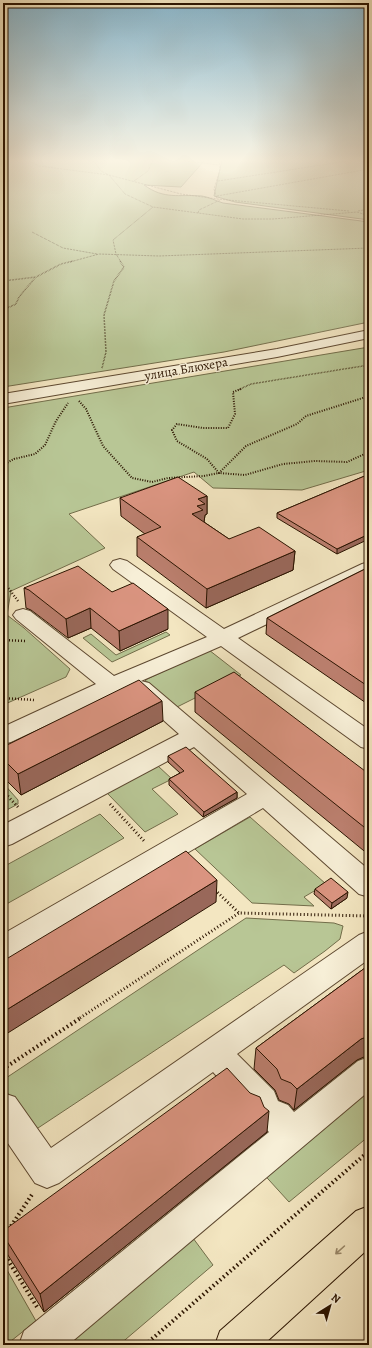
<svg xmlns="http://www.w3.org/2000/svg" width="372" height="1348" viewBox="0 0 372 1348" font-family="Alegreya,serif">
	<rect width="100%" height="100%" fill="#f3e6c1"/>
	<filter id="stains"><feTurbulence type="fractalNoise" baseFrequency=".005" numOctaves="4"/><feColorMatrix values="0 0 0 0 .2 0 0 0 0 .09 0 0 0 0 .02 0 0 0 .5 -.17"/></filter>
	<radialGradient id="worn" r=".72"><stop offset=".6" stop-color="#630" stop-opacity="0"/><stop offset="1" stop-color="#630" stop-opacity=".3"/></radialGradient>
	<g fill="#b8c695" stroke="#726d4a">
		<path d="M3 160H205L181 187 144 185C165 200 178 194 202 196 209 197 216 201 223 203L369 222V322L224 352 3 387Z"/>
		<path d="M222 160H369V220L235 202 214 196Z"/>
		<path d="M369 347V470L302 490 213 488 194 472 69 514 105 548 11 591 7 615 24 628 70 669 66 677 3 705V408Z"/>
		<path d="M166 632 170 635 112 662 83 638 91 634 116 655Z"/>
		<path d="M209 650 241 675 177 707 145 680Z"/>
		<path d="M158 766 172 779 152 789 178 814 145 832 107 793Z"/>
		<path d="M3 783 18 800V804L3 812Z"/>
		<path d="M100 814 124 838 3 906V867Z"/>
		<path d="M250 817 326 884 304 897 314 906 252 903 195 849Z"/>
		<path d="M246 918 334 923 343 926 340 939 325 951 294 973 284 965 35 1130 3 1087V1080Z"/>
		<path d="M369 1082V1136L289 1202 259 1169Z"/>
		<path d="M187 1230 213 1265 119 1345H49Z"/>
		<path d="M3 1263 36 1321 6 1345H3Z"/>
	</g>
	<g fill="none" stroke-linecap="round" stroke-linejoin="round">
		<defs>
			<g id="minor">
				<path d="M369 330V338L277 357 3 404V394L277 349Z"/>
				<path d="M120 559 127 561 224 629 362 564 369 562V575L238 638 369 730V749L361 747 221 646 141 681 149 683 369 870V897L359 894 263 808 13 956 3 960V934L247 794 194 747 12 844 3 847V825L179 734 133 693 130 688 132 685 11 742 3 744V727L96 684 16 619 13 615 16 611 23 609 30 611 114 676 207 637 113 569 110 565 113 561Z"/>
				<path d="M369 931V959L237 1054 274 1091 278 1101 288 1105 294 1112 358 1061 369 1057V1091L68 1345H19L24 1331 269 1132 264 1127 260 1116 250 1113 213 1072 59 1183 47 1188 35 1183 3 1136V1093L15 1097 51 1148 359 935Z"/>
			</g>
			<path id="major" d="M369 1206V1248L263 1345H215L220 1331 356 1211Z"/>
		</defs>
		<use href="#minor" stroke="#5d4830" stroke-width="2"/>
		<use href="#major" stroke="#2b1400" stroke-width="2"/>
		<g stroke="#2b1400" stroke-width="1" stroke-dasharray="0.5 1" stroke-linecap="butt">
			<path d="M21 160 28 161"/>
			<path d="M27 160 39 166 109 175 181 194 217 199"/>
			<path d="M93 160 101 171 109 175 125 194 153 207 243 219H273L357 212 369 216"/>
			<path d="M176 160 219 165"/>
			<path d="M219 160 220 170 214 189 217 199 349 211"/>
			<path d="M366 160 369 162"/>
			<path d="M134 181 148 171 153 160"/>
			<path d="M218 181 354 160"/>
			<path d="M217 196 369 169"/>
			<path d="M358 211 369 209"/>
			<path d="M198 213 199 210 220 200"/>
			<path d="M32 232 63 248 97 254"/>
			<path d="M70 262 99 254 159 256 369 248"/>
			<path d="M121 262 116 254 113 240 153 207"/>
		</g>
		<g stroke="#2b1400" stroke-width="1.5" stroke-dasharray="0.5 1" stroke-linecap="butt">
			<path d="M3 281 36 277 61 264 73 261"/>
			<path d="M3 310 16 304 19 297 35 278"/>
			<path d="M102 368 106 352 104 315 114 281 124 267 120 261"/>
			<path d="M238 390 251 384 369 365"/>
		</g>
		<g stroke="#2b1400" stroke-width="2" stroke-dasharray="1 1.5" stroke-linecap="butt">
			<path d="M241 389 233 392 235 414 228 428H203L177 424 172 430 177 441 207 459 219 473 245 475 283 464 315 461 347 462 369 452"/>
			<path d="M79 401 86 409 103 446 132 478 152 482 168 478 204 476 219 473 246 446 297 424 306 416 369 396"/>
			<path d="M3 465 14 459 35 454 45 445 56 421 68 403"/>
		</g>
		<g stroke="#2b1400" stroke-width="2.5" stroke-dasharray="1 2" stroke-linecap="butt">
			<path d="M3 581 18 601"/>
			<path d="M3 640 26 641"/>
			<path d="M3 698 34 700"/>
		</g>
		<g stroke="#2b1400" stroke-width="3" stroke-dasharray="1 2.5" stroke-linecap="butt">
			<path d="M3 791 18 807"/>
			<path d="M110 804 144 841"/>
			<path d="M215 890 239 913 369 916"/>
			<path d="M80 1018 239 913"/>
		</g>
		<g stroke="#2b1400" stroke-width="4" stroke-dasharray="1.5 3" stroke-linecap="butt">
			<path d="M3 1069 82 1017"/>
			<path d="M11 1226 33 1193"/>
			<path d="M3 1252 37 1307"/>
			<path d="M145 1345 369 1151"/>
		</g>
		<use href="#minor" fill="#f7efd7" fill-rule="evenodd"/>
		<use href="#major" fill="#f3e6c1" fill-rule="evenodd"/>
	</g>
	<g fill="#bb7f6e" stroke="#2b1400">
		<path d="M367 475 337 554 277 518V513Z"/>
		<path d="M207 496V514L205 515 204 522 229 539 295 551 293 570 206 608 137 556V537L145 534 121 516 120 498Z"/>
		<path d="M369 567V705L266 634 267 618Z"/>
		<path d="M24 588 112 592 168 629 120 651 91 628 68 638 31 610 26 608Z"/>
		<path d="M195 692 369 774V855L195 712Z"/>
		<path d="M163 721 21 795 3 777V747Z"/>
		<path d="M168 756 237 792V798L203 817 169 785V779L180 773 168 762Z"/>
		<path d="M315 889 347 898 331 909 314 894Z"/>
		<path d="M369 965V1054L366 1056 357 1060 294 1110 289 1104 279 1100 275 1090 254 1069 256 1048Z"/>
		<path d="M267 1132 44 1312 6 1252 3 1240V1231Z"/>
	</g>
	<g fill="#99685a" stroke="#2b1400">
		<path d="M207 496V514L205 515 204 522 203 523 192 514 198 499Z"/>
		<path d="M369 534V539L337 554V549Z"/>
		<path d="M295 551 293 570 206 608 207 589Z"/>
		<path d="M90 608 91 628 68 638 66 619Z"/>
		<path d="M168 609V629L120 651 119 631Z"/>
		<path d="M162 701 163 721 21 795 18 774Z"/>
		<path d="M237 792V798L203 817 204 812Z"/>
		<path d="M217 880 216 902 3 1036V1012Z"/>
		<path d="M348 892 347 898 331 909 332 903Z"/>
		<path d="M369 1036V1054L366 1056 357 1060 294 1110 297 1089 361 1039Z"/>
		<path d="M269 1111 267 1132 44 1312 40 1294Z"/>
	</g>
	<g fill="#da9480" stroke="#2b1400">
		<path d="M367 475 369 476V534L337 549 277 513Z"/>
		<path d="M178 477 207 496 198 499 205 504 197 506 203 510 192 514 229 539 259 527 295 551 207 589 137 537 161 527 120 498Z"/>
		<path d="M78 566 112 592 133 583 168 609 119 631 90 608 66 619 29 590 24 588Z"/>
		<path d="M369 567V687L267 618Z"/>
		<path d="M234 672 369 774V831L195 692Z"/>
		<path d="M139 680 162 701 18 774 3 759V747Z"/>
		<path d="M186 747 237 792 204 812 169 779 184 771 168 756Z"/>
		<path d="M186 851 217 880 3 1012V961Z"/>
		<path d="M331 878 348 892 332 903 315 889Z"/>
		<path d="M369 965V1036L361 1039 297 1089 291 1083 281 1079 277 1069 256 1048Z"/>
		<path d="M227 1068 250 1093 260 1097 264 1107 269 1111 40 1294 3 1235V1231Z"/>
	</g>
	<defs><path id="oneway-shaft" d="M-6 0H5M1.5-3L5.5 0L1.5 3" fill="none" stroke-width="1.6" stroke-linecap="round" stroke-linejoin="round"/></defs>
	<use stroke="#99886a" href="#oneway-shaft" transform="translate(340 1250) rotate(138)"/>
	<linearGradient id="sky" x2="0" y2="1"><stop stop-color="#89b9d1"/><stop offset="0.46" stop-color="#faf4e3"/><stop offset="1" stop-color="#faf4e3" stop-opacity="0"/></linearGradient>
	<rect width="372" height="349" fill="url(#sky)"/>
	<g text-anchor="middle" stroke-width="3" stroke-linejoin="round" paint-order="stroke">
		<g font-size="13" fill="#2b1400" stroke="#f7efd7">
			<text transform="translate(186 368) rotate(-10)" y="5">улица Блюхера</text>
		</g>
	</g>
	<rect width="372" height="1348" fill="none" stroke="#f3e6c1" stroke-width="16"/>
	<rect x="4" y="4" width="364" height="1340" fill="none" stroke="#2b1400" stroke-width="2"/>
	<rect x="8" y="8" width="356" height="1332" fill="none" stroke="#2b1400"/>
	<g transform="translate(330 1306) rotate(37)" stroke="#f7efd7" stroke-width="3" paint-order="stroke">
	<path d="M0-3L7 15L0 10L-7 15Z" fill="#2b1400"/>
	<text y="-6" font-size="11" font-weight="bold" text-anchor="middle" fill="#2b1400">N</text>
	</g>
	<rect width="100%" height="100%" filter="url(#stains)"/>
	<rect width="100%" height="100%" fill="url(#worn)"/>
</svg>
